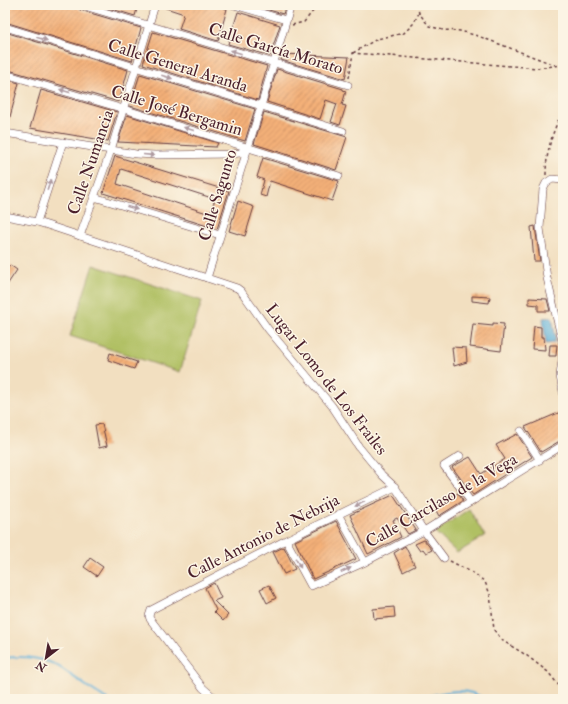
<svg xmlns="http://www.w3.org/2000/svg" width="568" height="704" viewBox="0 0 568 704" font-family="'IM FELL Double Pica',serif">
	<defs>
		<pattern id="building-hatch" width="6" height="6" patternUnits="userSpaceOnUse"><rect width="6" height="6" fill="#f4b078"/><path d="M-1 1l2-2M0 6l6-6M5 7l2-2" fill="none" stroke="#c88f63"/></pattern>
	</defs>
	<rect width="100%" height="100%" fill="#fcf5e5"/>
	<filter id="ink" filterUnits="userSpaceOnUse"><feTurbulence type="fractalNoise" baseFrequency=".025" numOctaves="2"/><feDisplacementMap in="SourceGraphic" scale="8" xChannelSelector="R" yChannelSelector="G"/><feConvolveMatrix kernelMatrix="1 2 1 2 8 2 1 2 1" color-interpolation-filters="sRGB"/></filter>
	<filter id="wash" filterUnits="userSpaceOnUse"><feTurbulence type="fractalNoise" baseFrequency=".012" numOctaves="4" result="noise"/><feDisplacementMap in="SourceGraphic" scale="16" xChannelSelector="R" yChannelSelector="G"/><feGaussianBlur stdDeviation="0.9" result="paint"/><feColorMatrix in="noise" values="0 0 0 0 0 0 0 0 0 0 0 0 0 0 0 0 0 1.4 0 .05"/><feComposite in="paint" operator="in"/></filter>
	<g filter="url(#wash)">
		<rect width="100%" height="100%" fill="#f2dfc0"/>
		<g fill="#b0c063" stroke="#7d7047">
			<path d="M93 265 202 301 180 372 70 336Z"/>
			<path d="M469 509 485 536 457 553 435 532Z"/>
		</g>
		<path fill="#5fb1da" stroke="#546882" d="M552 317 556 340H554V343L546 344 543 318Z"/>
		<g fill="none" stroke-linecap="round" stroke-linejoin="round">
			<g stroke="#5fb1da" stroke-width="2">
				<path d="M5 658C20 656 34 657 49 662 59 665 69 674 78 680 87 687 97 693 107 699"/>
				<path d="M229 699 247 694 274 699"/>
				<path d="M417 699C440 694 463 684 484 699"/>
			</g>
		</g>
		<g id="blocks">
			<g fill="url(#building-hatch)" fill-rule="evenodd">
				<path d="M5 5H63L76 9 77 7 80 10 141 28 132 61 5 22Z"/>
				<path d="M98 5H138L135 16Z"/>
				<path d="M160 5H215L227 9 218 41 179 29 184 14 160 6Z"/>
				<path d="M258 5H286L283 14 258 7Z"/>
				<path d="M238 12 280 25 270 56 228 44Z"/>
				<path d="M5 32 128 70 119 102 5 69Z"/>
				<path d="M153 32 267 66 258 100 143 64Z"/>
				<path d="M283 54 349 57 345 79 281 60Z"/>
				<path d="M277 69 343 89V90L346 91 342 105 346 106 340 125 331 122 337 104 326 100 320 119 267 102Z"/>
				<path d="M140 74 255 109 245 141 130 106Z"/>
				<path d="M5 79 19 83 7 128H5Z"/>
				<path d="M41 90 117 112 108 141 30 128Z"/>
				<path d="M264 112 347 137 336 170 254 144Z"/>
				<path d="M127 115 218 143 216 147 118 142Z"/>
				<path d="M115 156 229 191 217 229 103 193ZM121 169 215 199 210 214 117 184Z"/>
				<path d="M263 158 339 181 332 201 270 181 266 197 260 195 264 180 257 177Z"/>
				<path d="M238 201 254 207 245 236 229 231Z"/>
				<path d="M535 226 540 261H534L531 227Z"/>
				<path d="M10 265 17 270 5 288V273Z"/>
				<path d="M472 296 490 297 489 303 472 301Z"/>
				<path d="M529 298 547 299 550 311H538V305L529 304Z"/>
				<path d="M493 323 504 324 501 351 470 347 473 324 493 326Z"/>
				<path d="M534 326 541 327V337H544L545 350 532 349Z"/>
				<path d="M550 345H557L556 356H549Z"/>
				<path d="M452 347 466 348 467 362 454 366Z"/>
				<path d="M110 353 137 362 134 369 108 360Z"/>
				<path d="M563 411V439L541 452 525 427Z"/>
				<path d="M102 424 107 446 99 448 95 425Z"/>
				<path d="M517 434 532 457 473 495 452 467 470 457 481 474 505 459 496 445Z"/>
				<path d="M458 493 463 501 439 516 434 507Z"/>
				<path d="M393 495 416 530 408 534 397 518 393 520 401 537 368 554 350 515Z"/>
				<path d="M336 521 356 559 313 579 295 541Z"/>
				<path d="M424 540 432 550 426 553 423 549 420 551 415 544Z"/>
				<path d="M405 546 415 566 403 572 394 553Z"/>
				<path d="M284 547 295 569 284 574 273 552Z"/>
				<path d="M90 558 103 567 97 576 84 567Z"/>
				<path d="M214 583 221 598 214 601 228 615 223 621 214 612 216 610 205 588Z"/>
				<path d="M269 585 276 598 267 603 260 589Z"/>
				<path d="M394 607 395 617 374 619 373 609Z"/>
			</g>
		</g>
	</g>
	<g filter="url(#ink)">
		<use href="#blocks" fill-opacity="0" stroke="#633c41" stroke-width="1"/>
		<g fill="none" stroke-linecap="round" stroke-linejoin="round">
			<defs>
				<g id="street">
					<path d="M81 5 348 85"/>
					<path d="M234 5 286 20"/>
					<path d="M5 27 343 131"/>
					<path d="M5 74 127 110 339 176"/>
					<path d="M5 133 136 154 155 155 231 154 240 153 247 148"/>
					<path d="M563 180 552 179 546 183 543 189 540 228 547 278 563 345"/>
					<path d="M94 197 220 235"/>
					<path d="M5 216 37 222 47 225 237 288 241 291 268 329 332 406 359 447 382 475 395 487 424 531 444 558"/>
					<path d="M37 222 63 142"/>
					<path d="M80 236 111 150 155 5"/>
					<path d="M207 278 261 106 291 5"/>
					<path d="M563 352 560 376 563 392"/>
					<path d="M521 431 540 460"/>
					<path d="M460 456 444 466 471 502"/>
					<path d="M338 514 365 562"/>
					<path d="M286 540 311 586 365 562 424 531 563 445"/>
					<path d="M219 699 211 695 203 688 150 619 149 616 151 610 286 540 395 487"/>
				</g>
			</defs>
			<use href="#street" stroke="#633c41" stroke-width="8"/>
			<g stroke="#633c41" stroke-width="1.5" stroke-dasharray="3 3" stroke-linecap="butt">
				<path d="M417 5 419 13 429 26 443 30 460 31 478 36 555 65"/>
				<path d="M292 25 304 22 318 5"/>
				<path d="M353 53 377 39 404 33 413 24 419 13"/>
				<path d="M349 78 353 53 536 68 563 65"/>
				<path d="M546 175C546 149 553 132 563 109"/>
				<path d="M450 561 475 574 485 582 490 594 494 630 503 641 526 655 548 672 560 687 563 693"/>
			</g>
			<use href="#street" stroke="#fff" stroke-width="7"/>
		</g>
		<defs><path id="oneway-solid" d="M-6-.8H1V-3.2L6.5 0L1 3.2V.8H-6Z"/></defs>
		<g fill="#ae9aa0">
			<use href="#oneway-solid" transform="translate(42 39) rotate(17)"/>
			<use href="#oneway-solid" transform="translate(236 52) rotate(-163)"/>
			<use href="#oneway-solid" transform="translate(167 77) rotate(17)"/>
			<use href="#oneway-solid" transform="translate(65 91) rotate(-163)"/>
			<use href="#oneway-solid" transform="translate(189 129) rotate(-163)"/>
			<use href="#oneway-solid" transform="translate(149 155) rotate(5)"/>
			<use href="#oneway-solid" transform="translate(49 185) rotate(-72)"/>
			<use href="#oneway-solid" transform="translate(132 208) rotate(17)"/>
			<use href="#oneway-solid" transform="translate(360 504) rotate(154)"/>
			<use href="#oneway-solid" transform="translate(298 563) rotate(61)"/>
			<use href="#oneway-solid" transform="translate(346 570) rotate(-24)"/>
		</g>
	</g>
	<g text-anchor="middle" stroke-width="3" stroke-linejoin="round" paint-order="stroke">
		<g font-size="17" fill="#4a1f2b" stroke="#fcf5e5">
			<text transform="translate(276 48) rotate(17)" y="6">Calle García Morato</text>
			<text transform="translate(178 65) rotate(17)" y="6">Calle General Aranda</text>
			<text transform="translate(177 110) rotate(17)" y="6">Calle José Bergamin</text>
			<text transform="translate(90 162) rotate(-71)" y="6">Calle Numancia</text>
			<text transform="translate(217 195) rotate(-73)" y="6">Calle Sagunto</text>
			<text transform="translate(327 379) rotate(52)" y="6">Lugar Lomo de Los Frailes</text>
			<text transform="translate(441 500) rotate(-30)" y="6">Calle Carcilaso de la Vega</text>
			<text transform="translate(263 536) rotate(-27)" y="6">Calle Antonio de Nebrija</text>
		</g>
	</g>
	<rect width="568" height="704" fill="none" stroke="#fcf5e5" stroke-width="20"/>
	<g transform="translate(46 658) rotate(211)" stroke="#fcf5e5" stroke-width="3" paint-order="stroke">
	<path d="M0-3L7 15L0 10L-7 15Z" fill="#4a1f2b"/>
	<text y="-6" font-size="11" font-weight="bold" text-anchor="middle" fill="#4a1f2b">N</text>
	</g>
</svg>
